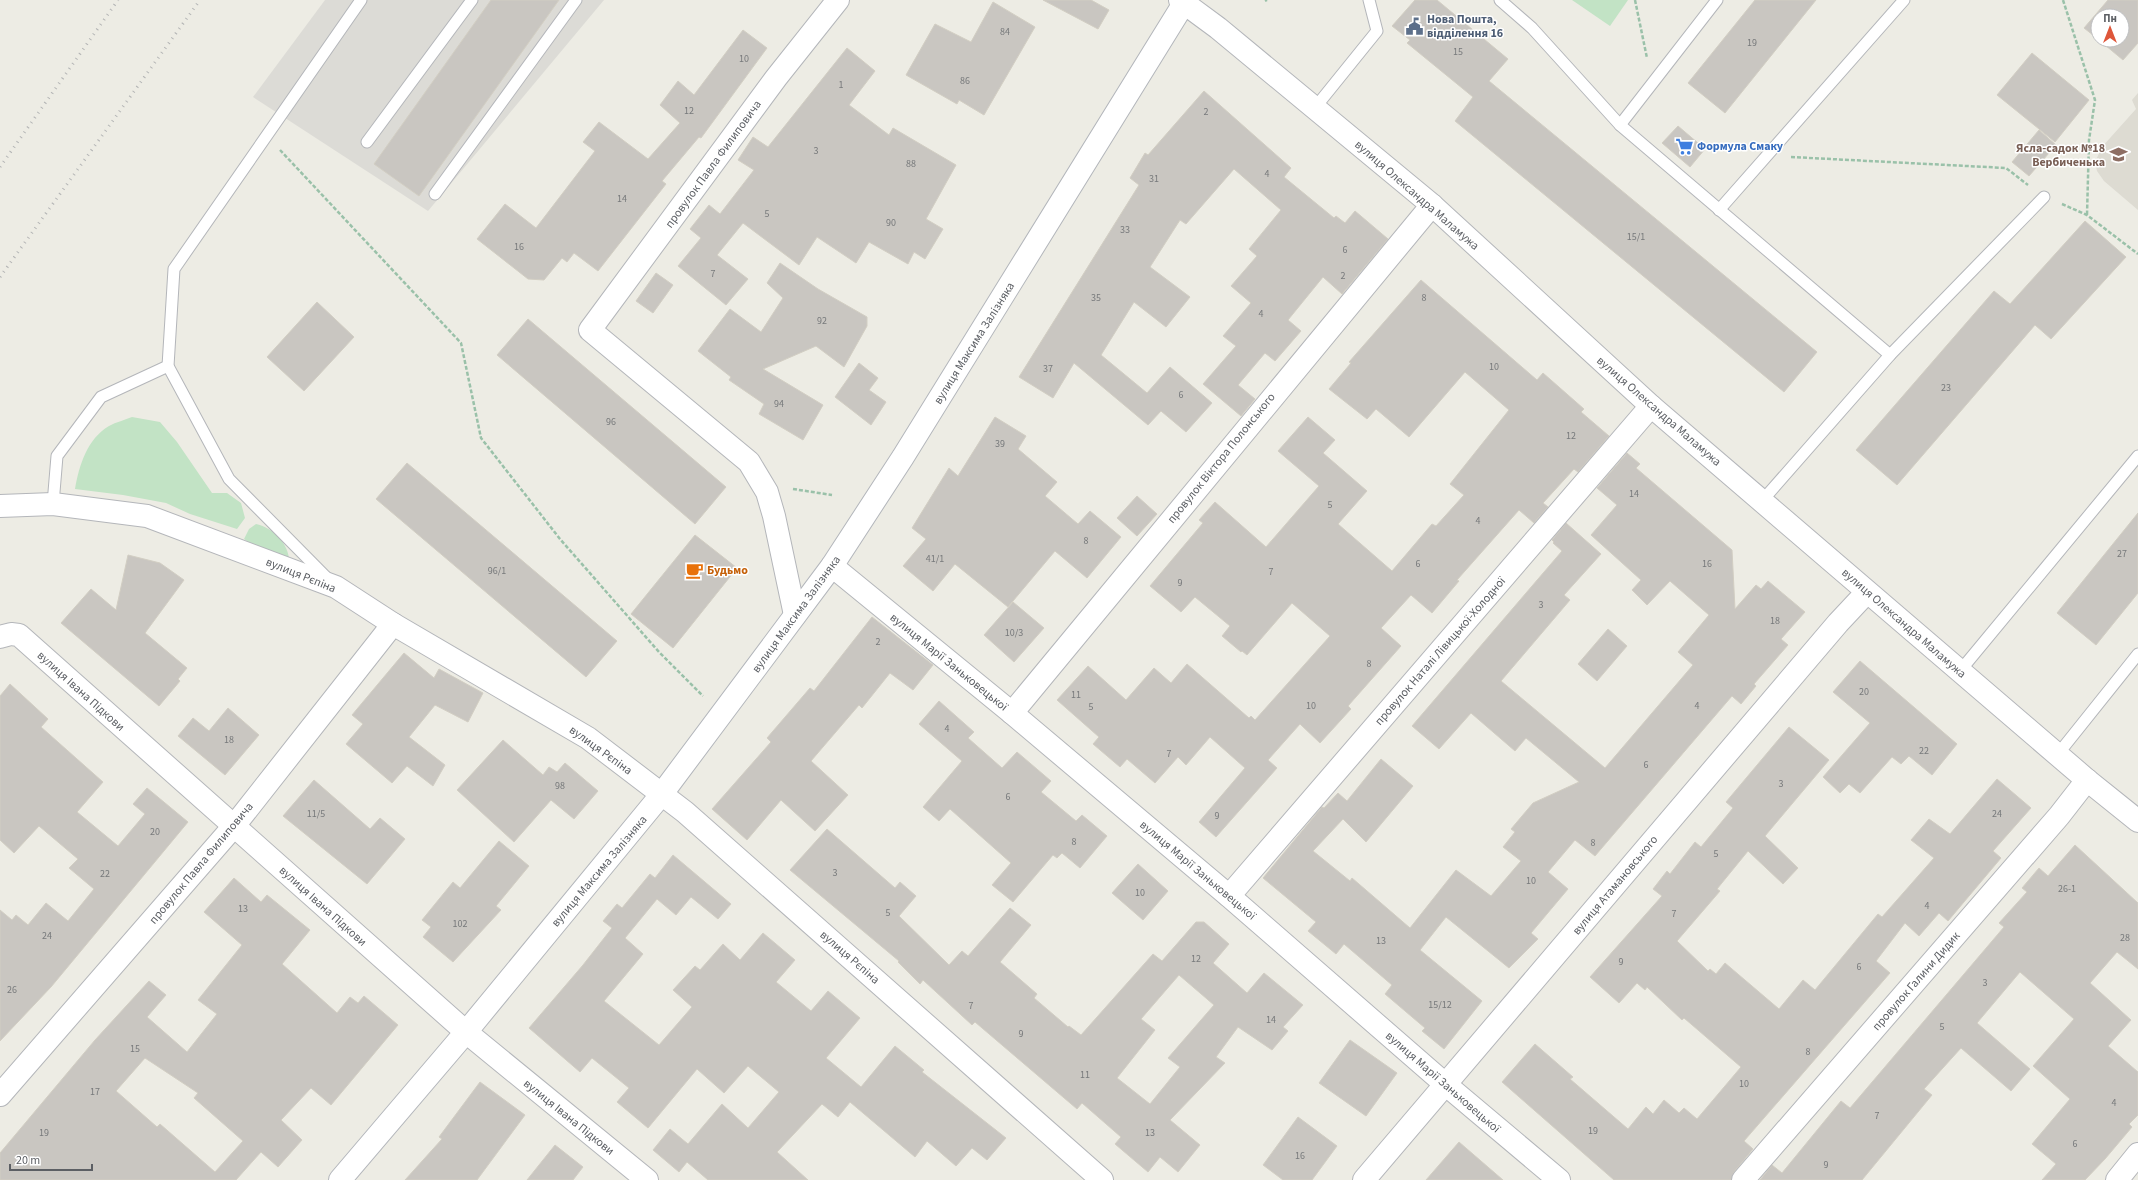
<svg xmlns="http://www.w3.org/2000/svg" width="2138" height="1180" viewBox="0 0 2138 1180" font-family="'Source Sans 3',sans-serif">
	<rect width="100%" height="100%" fill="#edece4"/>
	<path fill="#dcdbd6" d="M325 0H604L428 211 253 97Z"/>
	<path fill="#dddbd2" d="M2138 93V210L2104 181 2097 171 2095 162 2102 147 2136 109 2132 100Z"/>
	<g fill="#c2e3c5">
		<path d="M1572 0H1628L1610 26Z"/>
		<path d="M132 417 160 422 177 442 212 493H227L241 503 245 518 237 529 190 514 166 503 123 495 75 489C79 466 87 439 109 426 116 422 125 420 132 417Z"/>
		<path d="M256 524C272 528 286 540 289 558L258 549 244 539 249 529Z"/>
	</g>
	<g fill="#c9c6c1" stroke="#d2cec3" fill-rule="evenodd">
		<path d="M491 0H559L419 196 374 164Z"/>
		<path d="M1043 0H1091L1109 10 1098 29Z"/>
		<path d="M1415 0H1437L1508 59 1489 81 1817 352 1784 392 1455 121 1473 97 1407 43 1410 40 1392 26Z"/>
		<path d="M1755 0H1816L1725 113 1688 83Z"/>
		<path d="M2108 0H2138V43L2123 60 2099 40H2122V16H2098V39L2084 28Z"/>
		<path d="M993 2 1035 27 984 115 959 100 957 104 906 75 935 24 971 42Z"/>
		<path d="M743 30 767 48 701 138 699 137 662 181 666 184 598 271 574 253 567 262 562 258 544 280 528 279 477 239 505 204 536 228 595 151 583 142 599 122 648 159 680 123 660 105 678 81 694 95Z"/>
		<path d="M847 48 875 71 849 105 889 135 893 128 956 165 926 219 943 229 925 259 914 252 908 264 869 242 856 263 817 237 799 265 743 223 717 255 748 279 726 305 678 266 701 238 690 229 709 205 720 214 754 170 738 160 753 137 768 147Z"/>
		<path d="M2032 53 2089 100 2055 142 1997 95Z"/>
		<path d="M1204 91 1291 168 1284 177 1334 218 1336 216 1345 223 1355 211 1388 239 1342 294 1323 277 1288 320 1301 331 1275 361 1265 353 1238 385 1255 399 1241 416 1203 384 1236 346 1223 336 1251 303 1231 286 1257 256 1249 249 1281 210 1234 169 1186 224 1180 220 1150 267 1190 297 1166 327 1134 302 1101 355 1147 393 1170 367 1212 403 1186 432 1161 411 1148 425 1074 363 1053 398 1019 377 1139 185 1130 178 1145 153 1148 155Z"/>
		<path d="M1678 126 1705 149 1690 167 1662 143Z"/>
		<path d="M2039 130 2056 145 2029 176 2012 162Z"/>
		<path d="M2085 221 2126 257 2051 339 2035 325 1897 485 1856 450 1994 291 2010 304Z"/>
		<path d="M780 263 818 289 867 317V326L844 367 816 346 763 369 823 405 803 440 759 414 764 404 729 380 731 377 698 351 730 309 761 332 783 298 767 283Z"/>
		<path d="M656 273 673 285 653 313 636 301Z"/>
		<path d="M1421 280 1537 380 1543 373 1584 409 1581 412 1609 436 1578 472 1574 469 1543 503 1548 507 1534 523 1519 510 1457 580 1459 581 1432 613 1411 595 1381 628 1401 646 1348 706 1351 709 1320 743 1300 724 1268 760 1277 768 1216 837 1199 822 1245 768 1210 737 1186 765 1178 757 1155 783 1127 759 1120 767 1093 744 1099 737 1057 700 1088 666 1126 700 1154 668 1171 683 1187 664 1249 718 1251 716 1255 720 1330 636 1292 603 1247 655 1242 651 1241 652 1222 636 1230 626 1195 597 1181 612 1150 586 1203 523 1199 520 1215 502 1266 547 1319 486 1278 451 1308 417 1335 440 1323 453 1367 491 1338 524 1392 571 1432 524 1436 526 1464 495 1450 484 1509 410 1465 372 1409 437 1376 409 1367 419 1329 389 1351 363 1349 362Z"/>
		<path d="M317 302 354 337 304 391 267 357Z"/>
		<path d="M528 319 726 487 695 524 497 355Z"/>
		<path d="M859 363 878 378 869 390 886 402 871 425 835 397Z"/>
		<path d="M995 417 1026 436 1018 449 1057 482 1045 496 1078 524 1090 511 1121 537 1087 578 1055 551 1008 607 955 564 933 591 903 566 926 539 912 528 949 468 958 476Z"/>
		<path d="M1627 453 1640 464 1636 468 1732 550 1735 609 1756 585 1761 589 1768 581 1805 612 1781 639 1788 645 1754 684 1756 686 1741 704 1732 696 1595 856 1575 840 1548 872 1568 889 1531 933 1538 939 1509 968 1446 917 1420 950 1482 1001 1444 1049 1422 1031 1425 1028 1385 994 1392 985 1344 944 1336 954 1308 931 1316 922 1263 878 1322 807 1324 808 1338 793 1347 801 1381 759 1413 786 1366 842 1343 819 1313 851 1350 881 1352 878 1410 928 1456 870 1491 896 1521 861 1503 847 1515 832 1511 829 1533 803 1579 782 1526 738 1515 751 1471 713 1439 749 1412 726 1562 551 1553 543 1554 542 1552 540 1566 523 1601 554 1564 595 1570 600 1501 681 1605 768 1693 665 1678 652 1709 615 1670 581 1647 605 1632 590 1641 580 1591 535 1617 505 1597 488Z"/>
		<path d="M407 463 617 641 586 677 376 499Z"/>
		<path d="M1137 496 1157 514 1137 536 1117 518Z"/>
		<path d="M2138 513V593L2096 645 2057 613Z"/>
		<path d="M695 535 737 568 673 648 631 614Z"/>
		<path d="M128 555 160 563 184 580 145 633 187 668 178 679 180 681 159 706 61 623 91 589 116 610Z"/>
		<path d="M1013 602 1044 628 1014 662 984 635Z"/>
		<path d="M872 617 933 665 913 690 890 673 862 708 859 705 811 761 848 795 815 831 781 800 747 840 712 809 771 742 767 738 810 688 814 691Z"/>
		<path d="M1608 629 1627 646 1597 681 1578 664Z"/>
		<path d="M404 653 434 678 439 669 483 693 468 722 435 705 409 737 445 765 433 786 407 766 392 783 346 744 363 724 352 715Z"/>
		<path d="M1860 661 1957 744 1932 775 1909 756 1901 764 1892 757 1860 793 1849 784 1840 793 1823 777 1870 723 1833 692Z"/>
		<path d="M10 684 48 719 41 727 103 782 77 812 118 846 145 814 133 804 147 788 188 822 51 987 0 1041V910L12 920 16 915 28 925 46 903 68 921 94 889 69 868 78 859 39 826 14 853 0 840V696Z"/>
		<path d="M939 701 974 732 968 738 1002 768 1017 752 1051 781 1041 792 1076 821 1082 815 1107 836 1080 868 1062 853 1057 858 1053 855 1013 902 992 885 1011 863 950 809 939 821 923 807 962 761 919 724Z"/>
		<path d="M228 708 259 735 225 775 178 736 193 718 209 731Z"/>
		<path d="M1789 727 1829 760 1765 836 1798 868 1783 884 1748 851 1717 889 1720 891 1677 941 1708 971 1710 969 1716 974 1725 963 1779 1009 1803 980 1815 990 1878 914 1882 917 1934 858 1911 840 1929 819 1950 834 1997 779 2031 808 1993 851 2001 858 1948 921 1939 913 1919 936 1905 923 1876 961 1890 973 1744 1141 1753 1149 1734 1172 1731 1180H1614L1502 1082 1535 1044 1573 1077 1570 1079 1628 1129 1646 1107 1653 1114 1664 1100 1679 1113 1684 1108 1697 1119 1741 1067 1684 1018 1682 1020 1647 987 1645 990 1637 983 1619 1003 1590 977 1662 896 1653 889 1667 871 1670 874 1695 842 1701 847 1733 808 1726 802Z"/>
		<path d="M503 740 543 775 549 767 557 772 565 763 598 791 574 819 551 800 514 842 457 790Z"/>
		<path d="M314 780 370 829 380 818 405 839 367 884 283 816Z"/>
		<path d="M827 829 895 888 900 882 916 896 899 916 949 965 962 951 968 956 1010 908 1031 925 1000 962 1037 994 1034 998 1068 1027 1069 1026 1081 1035 1153 954 1162 961 1196 922H1204L1229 944 1213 963 1247 993 1264 973 1303 1005 1283 1027 1288 1031 1272 1050 1238 1027 1216 1057 1225 1063 1170 1120 1200 1145 1178 1172 1160 1157 1148 1172 1115 1144 1121 1137 1082 1103 1077 1109 975 1022 972 1025 923 980 920 984 898 962 899 961 790 870ZM1179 975 1214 1005 1168 1058 1180 1067 1150 1104 1117 1078 1155 1030 1141 1019Z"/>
		<path d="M499 841 529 866 496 906 501 910 453 962 423 937 431 927 422 920 453 882 460 888Z"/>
		<path d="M2075 845 2138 903V969L2117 952 2090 983 2131 1020 2108 1046 2138 1072V1115L2129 1124 2132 1127 2105 1159 2085 1180H2042L2056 1164 2032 1144 2070 1099 2033 1066 2074 1019 2020 972 1977 1023 2030 1069 2011 1091 1961 1048 1924 1089 1932 1095 1862 1180H1760L1772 1165 1782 1173 1841 1101 1850 1108 2004 927 1999 923 2027 892 2022 888 2039 868 2048 876Z"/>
		<path d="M673 855 731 904 718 919 691 897 676 915 657 899 625 938 643 954 604 1001 659 1045 692 1007 673 990 695 966 700 970 723 944 740 960 763 933 795 960 776 982 811 1011 828 991 860 1018 826 1058 861 1087 895 1046 924 1070 922 1072 1006 1138 987 1160 972 1148 956 1166 927 1141 915 1157 850 1102 838 1117 822 1104 777 1152 808 1180H708L687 1162 679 1172 653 1150 670 1129 688 1144 722 1104 748 1128 779 1092 748 1066 724 1093 697 1069 648 1128 617 1102 629 1088 592 1058 580 1072 529 1028 583 965 612 928 603 921 617 904 622 908 650 874 655 878Z"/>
		<path d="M1138 864 1168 891 1143 920 1112 893Z"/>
		<path d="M234 878 261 902 267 895 310 930 282 964 337 1013 350 997 358 1003 364 996 398 1025 331 1105 311 1088 281 1120 302 1140 278 1167 261 1152 236 1180H0V1153L95 1040 149 981 166 995 147 1017 187 1052 217 1014 198 1000 242 945 204 912ZM145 1058 198 1093 194 1098 243 1141 215 1172 160 1124 157 1127 116 1091Z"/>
		<path d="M1350 1040 1397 1073 1366 1116 1319 1083Z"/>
		<path d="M480 1082 525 1115 477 1180H405L442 1139 439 1137Z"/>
		<path d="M1298 1117 1337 1146 1312 1180H1283L1263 1165Z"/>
		<path d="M1459 1142 1503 1180H1426Z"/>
		<path d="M555 1145 583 1167 573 1180H527Z"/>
	</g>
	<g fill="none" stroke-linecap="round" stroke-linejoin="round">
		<defs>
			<g id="lane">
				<path d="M1500 0 1532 28 1620 125 1890 355"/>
				<path d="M1314 109 1377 31 1369 0"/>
				<path d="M1620 125 1717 0"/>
				<path d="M367 142 472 0"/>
				<path d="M435 194 576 0"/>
				<path d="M1719 210 1904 0"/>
				<path d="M1762 501 1890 355 2044 197"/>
				<path d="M53 504 57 456 101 397 168 366"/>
				<path d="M328 579 229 479 168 366 174 269 361 0"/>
				<path d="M1960 671 2138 456"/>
				<path d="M2058 754 2138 654"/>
			</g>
			<g id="street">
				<path d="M1180 0 1218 28 1432 205 1651 406 2087 780 2138 821"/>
				<path d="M0 506 53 504 147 516 336 587 393 624 588 738 685 812 1102 1180"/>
				<path d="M832 566 1012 713 1229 896 1445 1084 1559 1180"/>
				<path d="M795 615 774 516 767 492 749 462 590 330 776 78 838 0"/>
				<path d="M0 637 11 634 19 635 466 1032 647 1180"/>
				<path d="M1012 713 1432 205"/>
				<path d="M1229 896 1651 406"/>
				<path d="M0 1095 234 826 393 624"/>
				<path d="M1364 1180 1838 623 1867 592"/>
				<path d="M1743 1180 2059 816 2087 780"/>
				<path d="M2117 1180 2138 1154"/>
			</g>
			<path id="secondary" d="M340 1180 466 1032 661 795 832 566 903 457 1186 0"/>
		</defs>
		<use href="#lane" stroke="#b4b6ba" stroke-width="13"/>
		<use href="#street" stroke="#b4b6ba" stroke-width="24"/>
		<use href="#secondary" stroke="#b3b6bb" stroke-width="24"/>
		<g stroke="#9ac1a9" stroke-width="2.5" stroke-dasharray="4 2" stroke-linecap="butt">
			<path d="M1635 0 1647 58"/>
			<path d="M2063 0 2095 100 2089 140 2087 215"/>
			<path d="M1265 1 1267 0"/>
			<path d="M280 150 461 343 481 438 560 539 659 652 703 696"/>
			<path d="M1791 157 2006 168 2028 185"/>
			<path d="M2062 204 2087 215 2138 254"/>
			<path d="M793 489 832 495"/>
		</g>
		<use href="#lane" stroke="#fff" stroke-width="11"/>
		<use href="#street" stroke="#fff" stroke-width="22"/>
		<use href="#secondary" stroke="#fff" stroke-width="22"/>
		<g stroke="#b4b5b5" stroke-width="3" stroke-dasharray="1 5" stroke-linecap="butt">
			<path d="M0 167 118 0"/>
			<path d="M0 277 200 0"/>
		</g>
	</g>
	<defs>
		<symbol id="civic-bare" viewBox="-9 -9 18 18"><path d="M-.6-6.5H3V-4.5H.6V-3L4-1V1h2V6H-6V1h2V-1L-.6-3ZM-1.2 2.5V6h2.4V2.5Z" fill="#5c6f8a" stroke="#fff" stroke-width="2.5" paint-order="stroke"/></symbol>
		<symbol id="supermarket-bare" viewBox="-9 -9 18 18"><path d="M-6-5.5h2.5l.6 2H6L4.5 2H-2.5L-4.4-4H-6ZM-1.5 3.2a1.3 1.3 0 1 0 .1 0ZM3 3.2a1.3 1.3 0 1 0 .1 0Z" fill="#3f7fe0" stroke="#fff" stroke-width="2.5" paint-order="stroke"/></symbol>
		<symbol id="school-bare" viewBox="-9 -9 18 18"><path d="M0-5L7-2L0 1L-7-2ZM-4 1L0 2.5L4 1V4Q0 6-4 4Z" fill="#8d6e63" stroke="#fff" stroke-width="2.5" paint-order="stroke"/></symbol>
		<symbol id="cafe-bare" viewBox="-9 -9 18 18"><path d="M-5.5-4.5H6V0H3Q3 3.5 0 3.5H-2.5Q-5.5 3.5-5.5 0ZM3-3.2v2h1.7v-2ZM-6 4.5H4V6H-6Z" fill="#e8710a" stroke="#fff" stroke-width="2.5" paint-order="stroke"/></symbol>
	</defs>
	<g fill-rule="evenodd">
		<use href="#civic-bare" x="1402" y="14" width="25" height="25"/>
		<use href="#supermarket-bare" x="1672" y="134" width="25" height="25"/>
		<use href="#school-bare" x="2106" y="142" width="25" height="25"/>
		<use href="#cafe-bare" x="682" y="558" width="25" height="25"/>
	</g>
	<g text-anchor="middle" stroke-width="3" stroke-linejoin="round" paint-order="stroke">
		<g font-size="10" fill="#77797b">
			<text x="1005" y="35">84</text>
			<text x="1752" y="46">19</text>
			<text x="1458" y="55">15</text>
			<text x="744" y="62">10</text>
			<text x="965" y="84">86</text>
			<text x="841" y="88">1</text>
			<text x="689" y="114">12</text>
			<text x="1206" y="115">2</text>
			<text x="816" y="154">3</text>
			<text x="911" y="167">88</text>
			<text x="1267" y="177">4</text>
			<text x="1154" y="182">31</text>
			<text x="622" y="202">14</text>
			<text x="767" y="217">5</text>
			<text x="891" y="226">90</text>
			<text x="1125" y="233">33</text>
			<text x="1636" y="240">15/1</text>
			<text x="519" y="250">16</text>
			<text x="1345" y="253">6</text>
			<text x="713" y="277">7</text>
			<text x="1343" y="279">2</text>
			<text x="1096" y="301">35</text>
			<text x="1424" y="301">8</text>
			<text x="1261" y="317">4</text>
			<text x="822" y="324">92</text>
			<text x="1494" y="370">10</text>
			<text x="1048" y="372">37</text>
			<text x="1946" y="391">23</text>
			<text x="1181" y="398">6</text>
			<text x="779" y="407">94</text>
			<text x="611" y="425">96</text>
			<text x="1571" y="439">12</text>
			<text x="1000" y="447">39</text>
			<text x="1634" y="497">14</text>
			<text x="1330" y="508">5</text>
			<text x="1478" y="524">4</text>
			<text x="1086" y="544">8</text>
			<text x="2122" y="557">27</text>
			<text x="935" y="562">41/1</text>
			<text x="1418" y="567">6</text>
			<text x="1707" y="567">16</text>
			<text x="497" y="574">96/1</text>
			<text x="1271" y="575">7</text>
			<text x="1180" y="586">9</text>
			<text x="1541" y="608">3</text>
			<text x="1775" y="624">18</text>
			<text x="1014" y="636">10/3</text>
			<text x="878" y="645">2</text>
			<text x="1369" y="667">8</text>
			<text x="1864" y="695">20</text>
			<text x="1076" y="698">11</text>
			<text x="1311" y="709">10</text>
			<text x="1697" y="709">4</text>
			<text x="1091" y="710">5</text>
			<text x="947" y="732">4</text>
			<text x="229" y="743">18</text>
			<text x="1924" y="754">22</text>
			<text x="1169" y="757">7</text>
			<text x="1646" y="768">6</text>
			<text x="1781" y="787">3</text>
			<text x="560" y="789">98</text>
			<text x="1008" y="800">6</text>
			<text x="316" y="817">11/5</text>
			<text x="1997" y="817">24</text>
			<text x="1217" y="819">9</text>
			<text x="155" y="835">20</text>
			<text x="1074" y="845">8</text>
			<text x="1593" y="846">8</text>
			<text x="1716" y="857">5</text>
			<text x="835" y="876">3</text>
			<text x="105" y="877">22</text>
			<text x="1531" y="884">10</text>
			<text x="2067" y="892">26-1</text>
			<text x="1140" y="896">10</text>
			<text x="1927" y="909">4</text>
			<text x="243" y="912">13</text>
			<text x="888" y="916">5</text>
			<text x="1674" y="917">7</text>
			<text x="460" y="927">102</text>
			<text x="47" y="939">24</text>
			<text x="2125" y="941">28</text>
			<text x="1381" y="944">13</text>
			<text x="1196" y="962">12</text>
			<text x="1621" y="965">9</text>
			<text x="1859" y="970">6</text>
			<text x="1985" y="986">3</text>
			<text x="12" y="993">26</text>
			<text x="1440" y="1008">15/12</text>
			<text x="971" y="1009">7</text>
			<text x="1271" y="1023">14</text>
			<text x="1942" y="1030">5</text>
			<text x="1021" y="1037">9</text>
			<text x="135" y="1052">15</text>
			<text x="1808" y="1055">8</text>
			<text x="1085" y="1078">11</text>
			<text x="1744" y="1087">10</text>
			<text x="95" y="1095">17</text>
			<text x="2114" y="1106">4</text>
			<text x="1877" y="1119">7</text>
			<text x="1593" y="1134">19</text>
			<text x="44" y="1136">19</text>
			<text x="1150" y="1136">13</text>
			<text x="2075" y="1147">6</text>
			<text x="1300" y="1159">16</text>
			<text x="1826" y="1168">9</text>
		</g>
		<g font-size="12" font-weight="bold" fill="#4e5e75" stroke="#fff" text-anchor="start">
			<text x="1427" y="23">Нова Пошта,<tspan x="1427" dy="14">відділення 16</tspan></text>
		</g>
		<g font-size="12" font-weight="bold" fill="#366cbe" stroke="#fff" text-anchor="start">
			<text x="1697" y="150">Формула Смаку</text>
		</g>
		<g font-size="12" font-weight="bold" fill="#785e54" stroke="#fff" text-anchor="end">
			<text x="2105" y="152">Ясла-садок №18<tspan x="2105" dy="14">Вербиченька</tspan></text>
		</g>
		<g font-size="12" fill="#5c5f64" stroke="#fff">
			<text transform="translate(713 164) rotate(-54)" y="4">провулок Павла Филиповича</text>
			<text transform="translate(1417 195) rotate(41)" y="4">вулиця Олександра Маламужа</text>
			<text transform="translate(974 343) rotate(-58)" y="4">вулиця Максима Залізняка</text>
			<text transform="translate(1659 411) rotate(41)" y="4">вулиця Олександра Маламужа</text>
			<text transform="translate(1221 458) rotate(-51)" y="4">провулок Віктора Полонського</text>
			<text transform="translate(301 575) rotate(22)" y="4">вулиця Рєпіна</text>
			<text transform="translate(796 614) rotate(-54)" y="4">вулиця Максима Залізняка</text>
			<text transform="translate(1904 623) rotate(41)" y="4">вулиця Олександра Маламужа</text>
			<text transform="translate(1440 651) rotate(-49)" y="4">провулок Наталі Лівицької-Холодної</text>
			<text transform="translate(949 662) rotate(39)" y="4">вулиця Марії Заньковецької</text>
			<text transform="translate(81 691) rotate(42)" y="4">вулиця Івана Підкови</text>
			<text transform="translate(601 750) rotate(36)" y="4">вулиця Рєпіна</text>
			<text transform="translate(201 863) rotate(-50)" y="4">провулок Павла Филиповича</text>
			<text transform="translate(1198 870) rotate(40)" y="4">вулиця Марії Заньковецької</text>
			<text transform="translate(599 871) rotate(-50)" y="4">вулиця Максима Залізняка</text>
			<text transform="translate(1615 885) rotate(-50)" y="4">вулиця Атамановського</text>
			<text transform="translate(323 906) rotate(42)" y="4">вулиця Івана Підкови</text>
			<text transform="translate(850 957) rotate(41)" y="4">вулиця Рєпіна</text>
			<text transform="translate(1916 981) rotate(-49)" y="4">провулок Галини Дидик</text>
			<text transform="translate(1443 1082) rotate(41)" y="4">вулиця Марії Заньковецької</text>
			<text transform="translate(569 1117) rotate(39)" y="4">вулиця Івана Підкови</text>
		</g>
		<g font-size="12" font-weight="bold" fill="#c56008" stroke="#fff" text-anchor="start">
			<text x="707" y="574">Будьмо</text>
		</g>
	</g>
	<g transform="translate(2110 28)"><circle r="19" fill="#ffffff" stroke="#bebfc1"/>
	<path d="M0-3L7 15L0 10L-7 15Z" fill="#de563a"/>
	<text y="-6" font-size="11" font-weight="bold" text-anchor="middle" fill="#5c5f64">Пн</text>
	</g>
	<path d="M10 1164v6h82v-6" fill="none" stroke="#5c5f64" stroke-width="2"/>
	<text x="16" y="1164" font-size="12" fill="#5c5f64" stroke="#ffffff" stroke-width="3" paint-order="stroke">20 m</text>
</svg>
